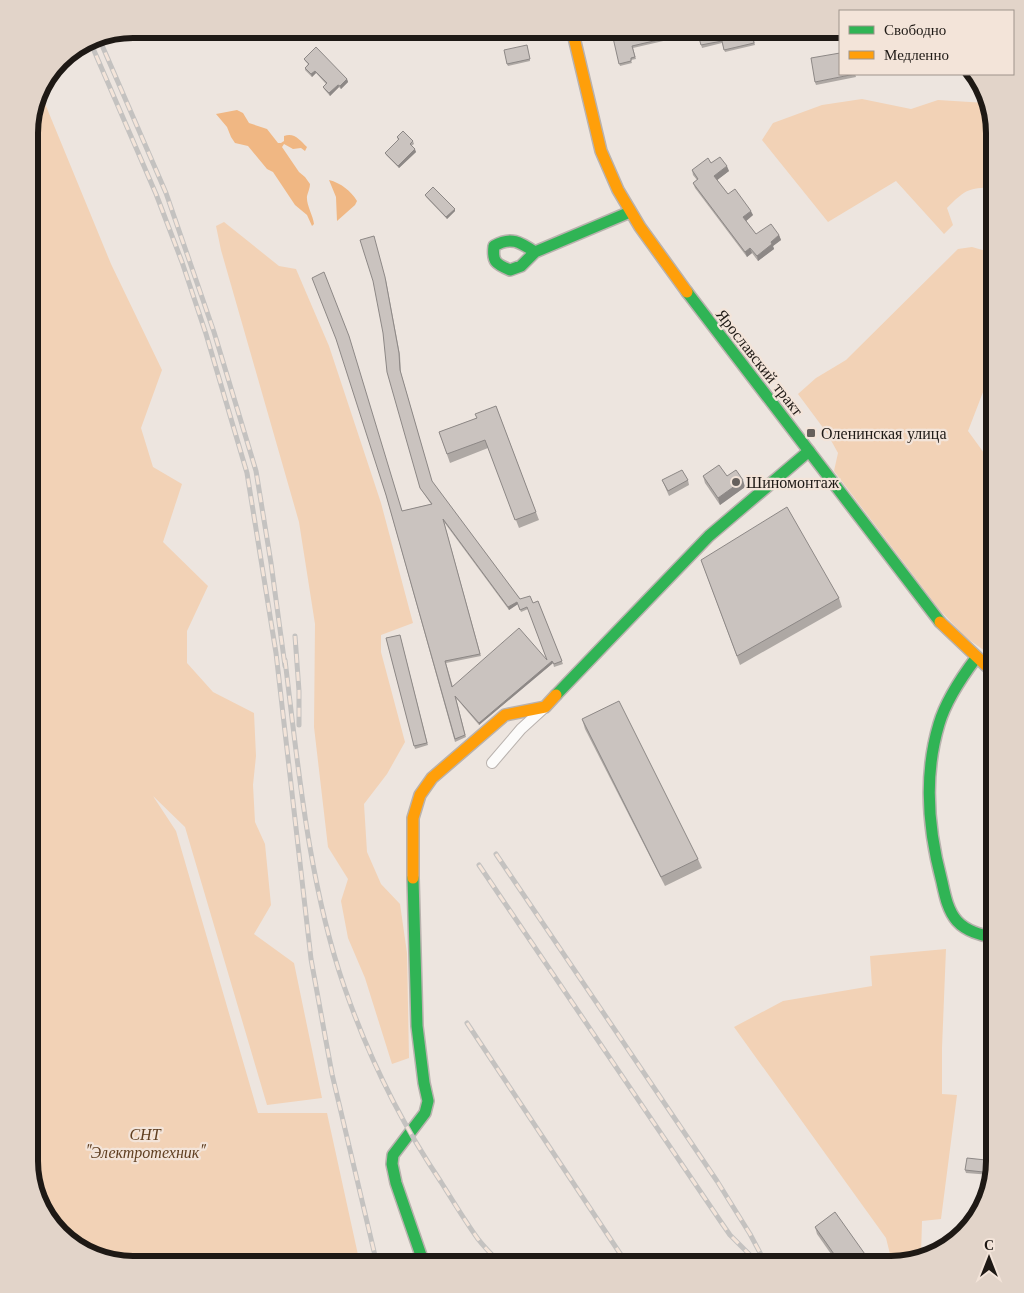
<svg xmlns="http://www.w3.org/2000/svg" width="1024" height="1293" viewBox="0 0 1024 1293" font-family="'Libre Baskerville',serif">
	<rect width="100%" height="100%" fill="#ede5df"/>
	<g fill="#f2d2b6">
		<path d="M39 89 111 264 162 370 141 428 153 467 182 484 163 542 208 586 187 631V663L213 692 254 713 256 756 253 785 255 822 265 844 271 905 254 934 294 963 322 1098 267 1105 185 827 153 796 176 831 258 1113H327L360 1264H132L86 1253 46 1218 29 1161V125Z"/>
		<path d="M862 99 911 109 938 100 986 103 995 132V188C969 187 965 190 947 208L953 225 944 234 896 181 828 222 762 140 773 123 822 105Z"/>
		<path d="M224 222 279 266 296 269 329 346 381 503 413 623 381 635V652L405 742 387 774 364 804 367 852 381 884 400 904 407 953 409 1058 392 1064 365 978 348 938 341 901 348 879 328 847 314 727 315 624 299 522 221 250 216 226Z"/>
		<path d="M972 247 986 251 995 259V361L968 431 992 464 995 465V658L965 637 939 609 834 471 838 453 827 433 798 394 816 378 846 360 958 249Z"/>
		<path d="M946 949 942 1048V1094L957 1095 941 1219 922 1221 921 1255 901 1262H892L886 1238 734 1027 783 1001 872 986 870 956Z"/>
	</g>
	<g fill="#f0b783">
		<path d="M237 110 243 113 249 123 267 129 278 143H281L284 141V136C294 132 300 140 307 147L305 151 301 148 293 149 284 144 282 147 299 172 305 177 310 184C310 188 308 192 307 196 306 205 313 215 314 224L312 226 307 215 295 205 273 172 267 169 248 146 235 143 231 137 227 127 216 114Z"/>
		<path d="M329 180C341 183 351 191 357 201L355 205 337 221 336 197Z"/>
	</g>
	<g fill="none" stroke-linecap="round" stroke-linejoin="round">
		<defs>
			<path id="street" d="M492 763 521 729 544 708"/>
			<g id="fast">
				<path d="M535 252C520 242 511 236 494 246 492 262 496 264 510 270L521 266 535 252 630 212"/>
				<path d="M687 292 940 622"/>
				<path d="M976 658C961 678 946 700 939 724 923 777 928 830 942 882 945 896 948 911 957 921 967 932 982 935 995 938"/>
				<path d="M556 695 709 536 809 451"/>
				<path d="M413 878 417 1026 424 1083 428 1101 425 1113 393 1155 392 1164 396 1183 424 1264"/>
			</g>
			<g id="slow">
				<path d="M572 29 601 151 618 190 640 227 687 292"/>
				<path d="M940 622 995 674"/>
				<path d="M413 878V818L420 795 432 778 505 715 545 707 556 695"/>
			</g>
		</defs>
		<use href="#street" stroke="#b9b2ae" stroke-width="12"/>
		<use href="#fast" stroke="#b9b2ae" stroke-width="14"/>
		<use href="#slow" stroke="#b9b2ae" stroke-width="14"/>
		<use href="#street" stroke="#fcfbfa" stroke-width="10"/>
		<use href="#fast" stroke="#30b455" stroke-width="11"/>
		<use href="#slow" stroke="#ff9f0a" stroke-width="11"/>
		<defs>
			<g id="rail">
				<path d="M98 36 166 193 214 332 256 471 271 563 285 666"/>
				<path d="M89 39 156 194 182 262 206 334 247 473 276 653 311 959 332 1074 377 1264"/>
				<path d="M295 636 299 691V725"/>
				<path d="M285 660C298 766 309 885 344 986 368 1056 400 1121 441 1182 453 1201 465 1221 478 1239 485 1248 493 1256 501 1264"/>
				<path d="M496 854 717 1181 750 1234 766 1264"/>
				<path d="M479 865 721 1222 730 1235 759 1264"/>
				<path d="M467 1023 627 1264"/>
			</g>
		</defs>
		<use href="#rail" stroke="#c4c2c0" stroke-width="5"/>
		<use href="#rail" stroke="#f3e4d9" stroke-width="3" stroke-dasharray="9" stroke-linecap="butt"/>
	</g>
	<g fill="#aea8a4" fill-rule="evenodd">
		<path d="M611 29H769L770 32 753 36 755 45 725 52 722 43 702 48 698 33 633 48 636 59 631 60 632 63 620 66Z"/>
		<path d="M527 45 530 61 508 66 507 64Z"/>
		<path d="M304 59 347 79 348 82 341 89 339 87 330 96 324 89 323 87 326 84 316 73 312 77 305 70V68L308 64 305 61Z"/>
		<path d="M855 74 856 77 816 85 815 82Z"/>
		<path d="M397 137 413 141 414 144 411 146 416 152 399 168 386 155 385 153 398 140Z"/>
		<path d="M711 163 729 171 717 180 728 194 753 215 746 221 756 234 779 235 781 240 773 246 774 249 758 261 752 253 747 257 695 188 693 183 697 180 693 175 692 170Z"/>
		<path d="M425 195 455 209V211L447 219 426 197Z"/>
		<path d="M324 272 402 511 431 504 420 488 383 333 386 280 400 355 401 373 432 482 520 599 533 603 538 601 563 664 554 667 553 663 479 725 456 698 466 737 455 742 386 495ZM444 522 509 610 518 604 521 612 528 609 547 660 453 687 446 663 481 656Z"/>
		<path d="M995 405V425L992 424 990 419Z"/>
		<path d="M496 406 539 520 519 528 488 448 450 463 439 432 477 418Z"/>
		<path d="M703 476H727L745 487 720 505 705 483Z"/>
		<path d="M662 480H688L689 485 669 496Z"/>
		<path d="M701 560 839 598 842 607 740 665Z"/>
		<path d="M400 635 428 745 415 749 386 638Z"/>
		<path d="M582 719 698 859 702 868 665 886 585 729Z"/>
		<path d="M995 1108V1127L994 1125V1122H989V1119Z"/>
		<path d="M995 1161 991 1175 966 1173 965 1170Z"/>
		<path d="M815 1227 872 1264H838L817 1234Z"/>
	</g>
	<g fill="#8d8886">
		<path d="M275 29 276 31 273 34 272 32Z"/>
		<path d="M281 29H285L279 34 278 32Z"/>
		<path d="M315 71 316 73 312 77 311 74Z"/>
		<path d="M347 79 348 82 341 89 340 86Z"/>
		<path d="M338 85 339 87 330 96 329 93Z"/>
		<path d="M415 149 416 152 399 168 398 166Z"/>
		<path d="M727 166 729 171 716 181 714 176Z"/>
		<path d="M455 209V211L447 219 446 217Z"/>
		<path d="M751 211 753 215 745 222 743 217Z"/>
		<path d="M779 235 781 240 773 246 774 249 758 261 757 256 771 242Z"/>
		<path d="M750 248 752 253 747 257 745 252Z"/>
		<path d="M743 480 745 487 720 505 718 498Z"/>
		<path d="M517 602 518 604 509 610 508 607Z"/>
		<path d="M552 661 553 663 479 725V723Z"/>
	</g>
	<g fill="#cac3bf" stroke="#8d8886" fill-rule="evenodd">
		<path d="M269 29H275L272 32Z"/>
		<path d="M276 29H281L278 32Z"/>
		<path d="M611 29H769V30L752 34 754 43 724 50 722 41 701 45 697 31 632 46 635 57 631 58V61L619 64Z"/>
		<path d="M527 45 530 59 507 64 504 50Z"/>
		<path d="M316 47 347 79 340 86 338 85 329 93 323 87 327 83 315 71 311 74 305 68 309 64 304 59Z"/>
		<path d="M840 53V74H855L815 82 811 58Z"/>
		<path d="M403 131 413 141 410 144 415 149 398 166 385 153 399 139 397 137Z"/>
		<path d="M720 157 727 166 714 176 728 194 735 189 751 211 743 217 756 234 771 224 779 235 771 242 772 244 757 256 750 248 745 252 693 183 698 179 692 170 708 158 711 163Z"/>
		<path d="M433 187 455 209 446 217 425 195Z"/>
		<path d="M374 236 385 277 399 353 400 370 432 481 520 599 530 596 533 603 538 601 562 661 554 664 552 661 479 723 455 696 465 735 455 739 386 495 336 339 312 278 324 272 349 336 402 511 432 504 420 488 387 372 383 333 373 281 360 240ZM443 519 508 607 517 602 520 610 527 607 547 660 519 628 452 687 445 661 480 654Z"/>
		<path d="M995 405V421L990 419Z"/>
		<path d="M496 406 536 512 515 520 485 440 447 454 439 432 477 418 475 414Z"/>
		<path d="M719 465 727 476 736 470 743 480 718 498 703 476Z"/>
		<path d="M682 470 688 480 668 491 662 480Z"/>
		<path d="M787 507 839 598 737 656 701 560Z"/>
		<path d="M400 635 427 743 414 746 386 638Z"/>
		<path d="M619 701 698 859 661 877 582 719Z"/>
		<path d="M991 1107 995 1108V1125H994V1120L989 1119Z"/>
		<path d="M967 1158 995 1161 992 1173 965 1170Z"/>
		<path d="M835 1212 872 1264H841L815 1227Z"/>
	</g>
	<g fill="#66605c" stroke="#f3e4d9" stroke-width="2">
		<rect x="806" y="428" width="10" height="10" rx="2.5"/>
		<circle cx="736" cy="482" r="5"/>
	</g>
	<g text-anchor="middle" stroke-width="4.5" stroke-linejoin="round" paint-order="stroke">
		<g font-size="16" fill="#1e1915" stroke="#f3e4d9">
			<text transform="translate(760 362) rotate(52)" y="6">Ярославский тракт</text>
		</g>
		<g font-size="16" fill="#1e1915" stroke="#f3e4d9" text-anchor="start">
			<text x="821" y="439">Оленинская улица</text>
			<text x="746" y="488">Шиномонтаж</text>
		</g>
		<g font-size="16" font-style="italic" fill="#5f3e20" stroke="#f3e4d9">
			<text x="145" y="1140">СНТ<tspan x="145" dy="18">"Электротехник"</tspan></text>
		</g>
	</g>
	<path d="M0 0H1024V1293H0ZM133 38H891A95 95 0 0 1 986 133V1161A95 95 0 0 1 891 1256H133A95 95 0 0 1 38 1161V133A95 95 0 0 1 133 38Z" fill="#e2d4c9" fill-rule="evenodd"/>
	<path fill="none" stroke="#1e1915" stroke-width="6" d="M133 38H891A95 95 0 0 1 986 133V1161A95 95 0 0 1 891 1256H133A95 95 0 0 1 38 1161V133A95 95 0 0 1 133 38Z"/>
	<rect x="839" y="10" width="175" height="65" fill="#f3e4d9" stroke="#9e938b"/>
	<rect x="849" y="26" width="25" height="8" fill="#30b455" stroke="#9e938b"/>
	<text x="884" y="35" font-size="15" fill="#1e1915">Свободно</text>
	<rect x="849" y="51" width="25" height="8" fill="#ff9f0a" stroke="#9e938b"/>
	<text x="884" y="60" font-size="15" fill="#1e1915">Медленно</text>
	<g transform="translate(989 1258)" stroke="#f3e4d9" stroke-width="4" paint-order="stroke">
	<path d="M0-4L9 19L0 12L-9 19Z" fill="#1e1915"/>
	<text y="-8" font-size="14" font-weight="bold" text-anchor="middle" fill="#1e1915">С</text>
	</g>
</svg>
